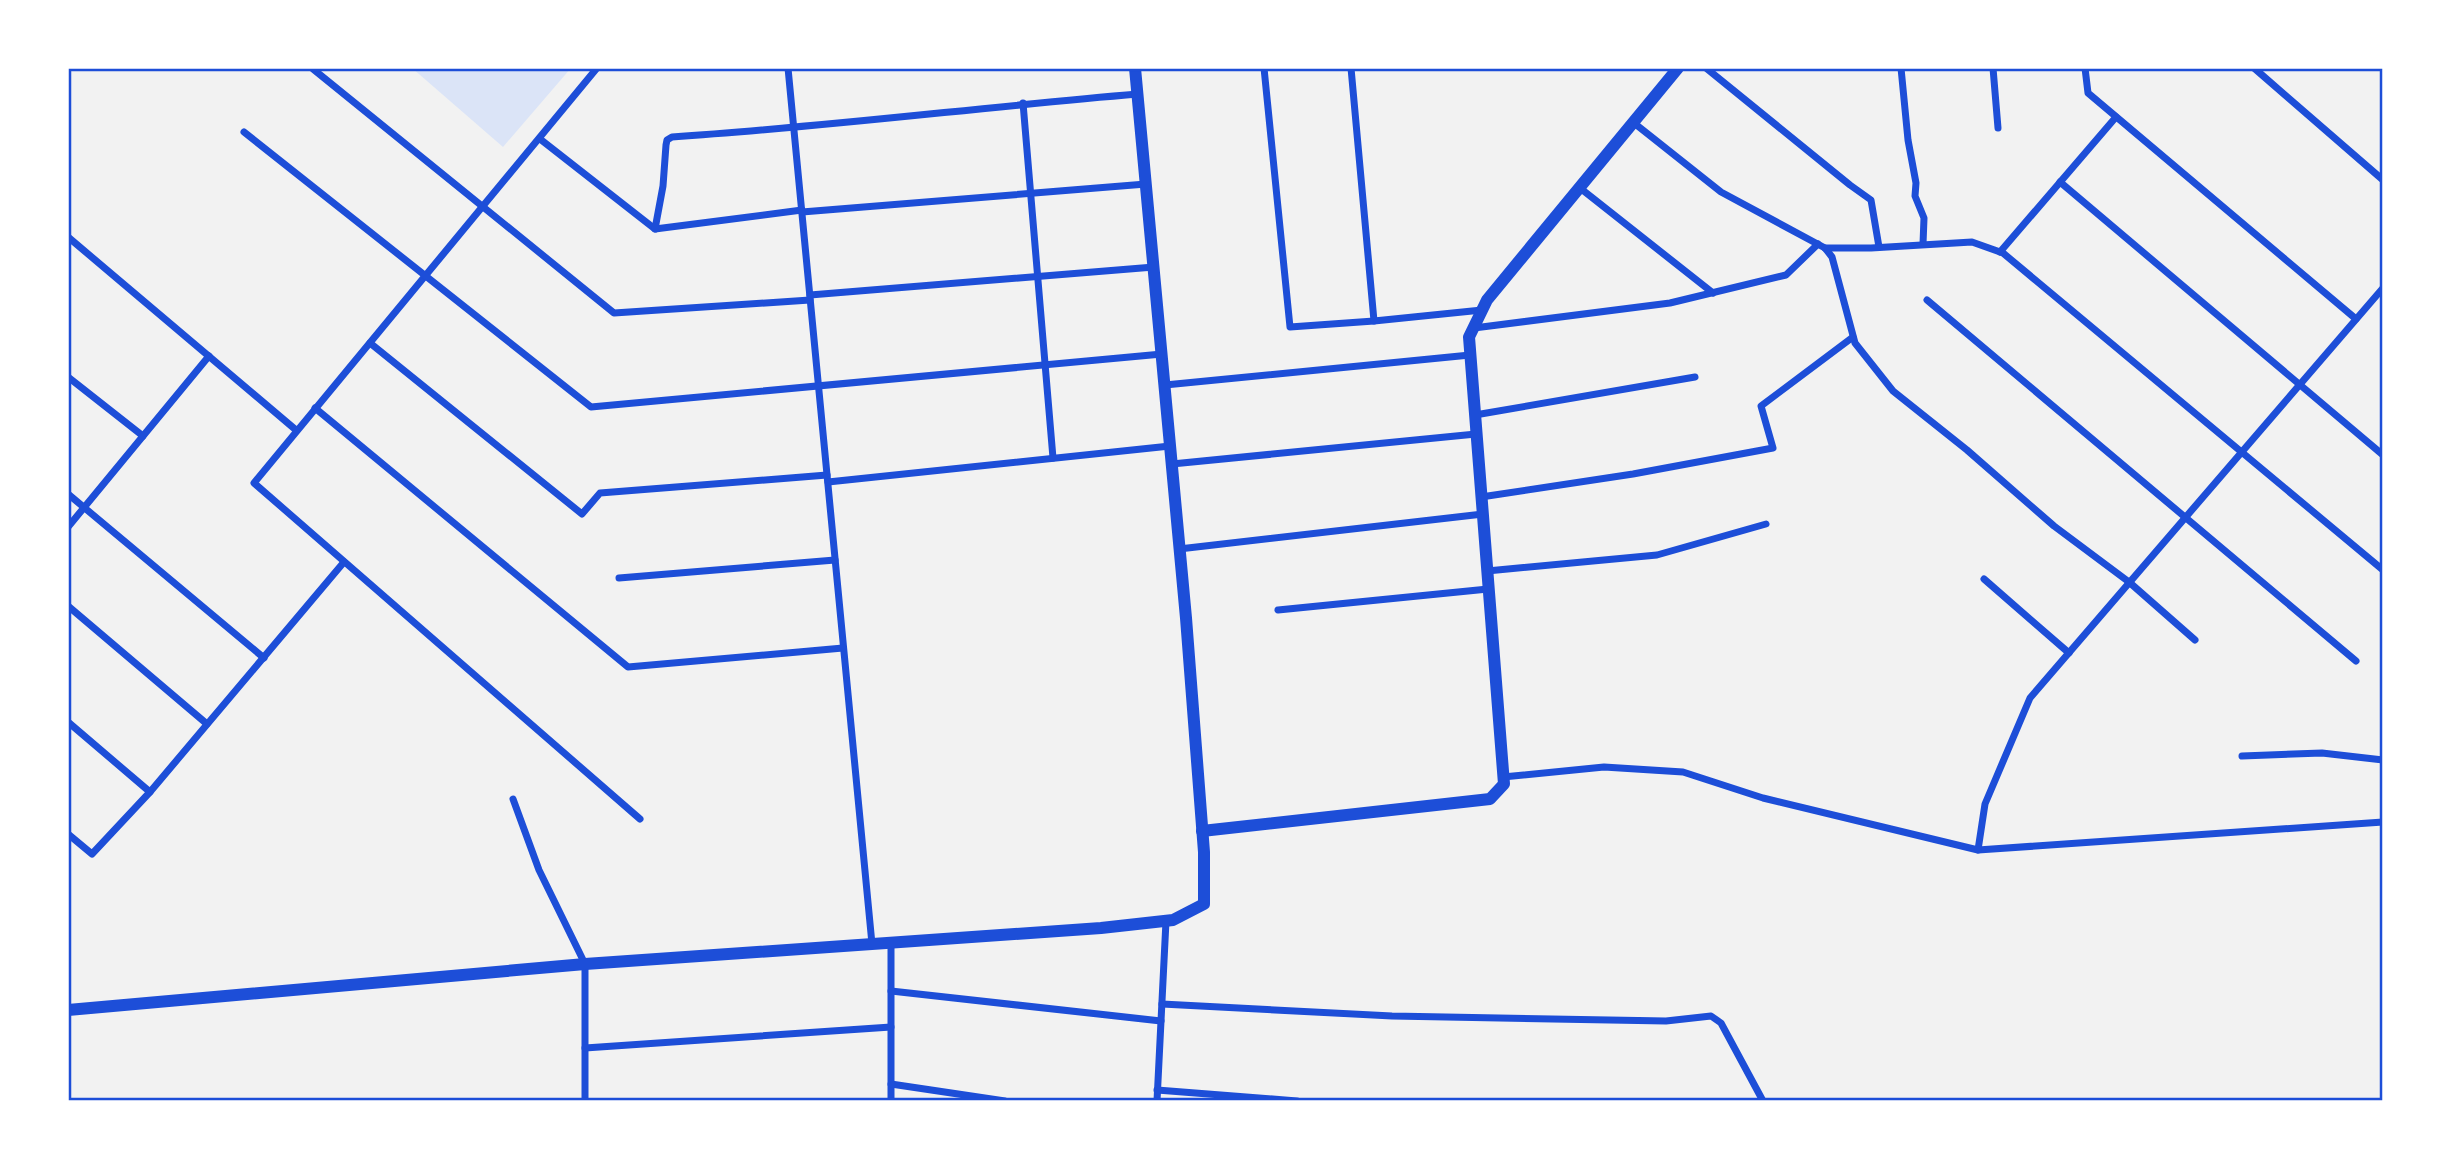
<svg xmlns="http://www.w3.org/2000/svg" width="2451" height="1169" viewBox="0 0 2451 1169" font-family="Raleway,sans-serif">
	<rect width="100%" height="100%" fill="#f2f2f2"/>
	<path fill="#dbe4f7" d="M412 68H571L503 147Z"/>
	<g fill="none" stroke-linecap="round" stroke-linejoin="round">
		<g stroke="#1d4ed8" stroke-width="7">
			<path d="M597 68 254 483 640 819"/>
			<path d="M788 68 872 944"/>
			<path d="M1264 68 1290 327 1374 321"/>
			<path d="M1351 68 1374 321 1482 310"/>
			<path d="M1706 68 1850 185 1871 200 1879 247"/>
			<path d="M1901 68 1908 140 1916 183 1915 196 1924 218 1923 244"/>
			<path d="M1993 68 1998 128"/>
			<path d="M2085 68 2088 93 2356 319"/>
			<path d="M2254 68 2383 180"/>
			<path d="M313 69 614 313 810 300"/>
			<path d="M1023 103 1053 458"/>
			<path d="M1634 123 1721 192 1825 248 1832 257 1855 343 1893 391 1967 450 2054 526 2129 582 2195 640"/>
			<path d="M244 132 591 407 1162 354"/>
			<path d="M540 139 655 229 802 210"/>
			<path d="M2060 182 2383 455"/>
			<path d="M1580 188 1713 293"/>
			<path d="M802 212 1146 184"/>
			<path d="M655 229 663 186 666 145 667 140 672 137C827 127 982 107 1138 94"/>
			<path d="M68 237 296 430"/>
			<path d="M1825 248H1871L1972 242 2003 253 2383 570"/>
			<path d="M2000 252 2116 117"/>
			<path d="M810 295 1154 267"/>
			<path d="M1927 300 2356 661"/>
			<path d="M1474 328 1670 303 1786 275 1818 244"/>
			<path d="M370 343 582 514 600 493 827 475"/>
			<path d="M68 377 143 436"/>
			<path d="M1165 385 1470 355"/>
			<path d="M315 408 628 667 843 648"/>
			<path d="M1475 415 1695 377"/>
			<path d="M1172 464 1476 434"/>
			<path d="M828 482 1170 446"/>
			<path d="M68 494 264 658"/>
			<path d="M1481 497 1633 474 1773 448 1761 406 1853 337"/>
			<path d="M68 527 209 356"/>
			<path d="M1179 549 1483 514"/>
			<path d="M1487 571 1657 555 1766 524"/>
			<path d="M619 578 835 560"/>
			<path d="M1984 579 2069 653"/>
			<path d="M68 606 207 724"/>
			<path d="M1278 610 1488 589"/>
			<path d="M68 722 150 792"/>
			<path d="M2242 756 2322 753 2383 760"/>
			<path d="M1503 777 1604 767 1683 772 1763 798 1978 850 2383 822"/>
			<path d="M513 799 539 870 585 964V1101"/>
			<path d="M68 834 92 854 150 792 344 562"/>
			<path d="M1978 850 1985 804 2030 698 2383 288"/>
			<path d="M891 991 1161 1021"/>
			<path d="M1162 1004 1392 1016 1666 1021 1711 1016 1721 1023 1763 1101"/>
			<path d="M585 1048 891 1027"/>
			<path d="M891 1084 1005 1101"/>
			<path d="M1157 1090 1297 1101"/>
			<path d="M891 1101V943"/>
			<path d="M1157 1101 1166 921"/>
		</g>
		<g stroke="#1d4ed8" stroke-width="12">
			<path d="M1202 831 1490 799 1504 784 1469 337 1487 300 1678 68"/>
			<path d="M68 1010 585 964 1101 928 1173 920 1204 904V852L1186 618 1135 68"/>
		</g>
	</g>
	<rect width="2451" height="1169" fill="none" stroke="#ffffff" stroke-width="140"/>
	<rect x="70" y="70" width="2311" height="1029" fill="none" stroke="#1d4ed8" stroke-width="2.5"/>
</svg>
